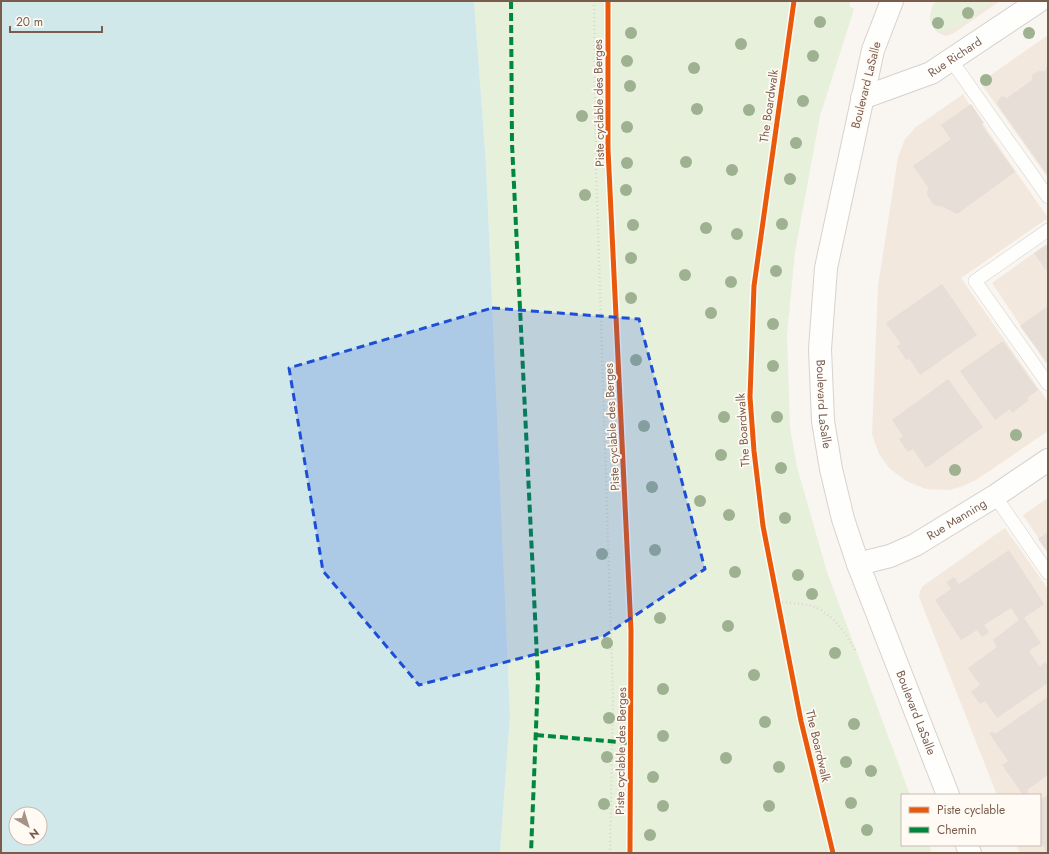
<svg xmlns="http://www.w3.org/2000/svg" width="1049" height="854" viewBox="0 0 1049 854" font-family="Jost,sans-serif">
	<rect width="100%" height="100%" fill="#f9f5f0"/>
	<g fill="#f2e8de">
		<path d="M939 1H1000L954 33 946 36 938 33 934 28Z"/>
		<path d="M1048 35V178L980 82 963 95 1048 218 961 278 1048 402V431L976 480 963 486 950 490 926 489 906 481 889 468 879 454 872 434 878 286 898 157 905 139 916 127Z"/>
		<path d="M1048 243V366L992 283Z"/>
		<path d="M1048 498V552L1023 515Z"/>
		<path d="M1005 528 1048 589V853H1020L1016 845H1040V795H997L919 597 920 591 923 586Z"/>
	</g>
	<g fill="#e7f0db">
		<path d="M474 1H851L849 6 854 9 820 116 795 252 787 335 790 427 797 467 827 572 910 795H902V845H929L932 853H500L510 715 486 164Z"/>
		<path d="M935 1H993C983 8 943 43 933 27 927 18 931 10 935 1Z"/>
	</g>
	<path fill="#d0e8ea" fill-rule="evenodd" d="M1 1H474L486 164 510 715 500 853H1ZM16 814H40V838H16Z"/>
	<g fill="#e6ded7">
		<path d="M1048 63V176L997 104 998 100 1002 96 1007 98 1032 80V75L1039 71H1045Z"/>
		<path d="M971 104 984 123 981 124 1015 172 957 214 943 207 934 205 927 195 928 187 913 166 951 139 941 125Z"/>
		<path d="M1048 244V273L1034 253Z"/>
		<path d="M942 284 977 335 920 375 909 358 906 360 897 346 901 344 886 323Z"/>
		<path d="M1048 306V364L1020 326Z"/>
		<path d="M1003 341 1038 390 1027 398 1029 400 1012 413 1010 409 995 420 960 371Z"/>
		<path d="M948 379 983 427 926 468 913 449 908 452 899 439 903 436 892 420Z"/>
		<path d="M1048 532V553L1038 539Z"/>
		<path d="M1009 550 1044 604 1024 618 1041 643 1029 651 1040 667 1045 662 1048 666V683L997 718 985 701 980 704 971 692 980 685 968 668 997 647 993 640 1019 620 1011 608 984 625 989 632 982 637 977 630 961 640 935 600 951 589 946 582 954 577 959 584Z"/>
		<path d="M1048 697V775L1027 790 1028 792 1026 795H1023L1002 765 1008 761 989 733 993 732 995 734Z"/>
		<path d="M1048 795V853H1047L1040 840V800Z"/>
	</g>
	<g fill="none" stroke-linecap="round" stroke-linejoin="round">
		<defs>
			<g id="service">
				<path d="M951 60 1048 197"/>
				<path d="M1048 230 975 281 1048 384"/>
				<path d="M995 496 1048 573"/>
			</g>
			<g id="minor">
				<path id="s1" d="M862 98 931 73 1039 1"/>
				<path id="s2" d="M858 564 890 556 915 545 995 496 1048 460"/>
			</g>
			<g id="secondary">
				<path id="s3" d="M892 1 873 50 826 268 820 349 823 421 831 469 843 519 858 564 948 795"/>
				<path d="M967 845 970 853"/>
			</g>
		</defs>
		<use href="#service" stroke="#d7d1cb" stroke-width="14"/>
		<use href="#minor" stroke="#d7d1cb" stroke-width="24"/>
		<use href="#secondary" stroke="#d9d2cb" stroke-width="24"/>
		<g stroke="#dcd5d0" stroke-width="2.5" stroke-dasharray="1 3" stroke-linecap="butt">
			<path d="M594 1 596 165 613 697 610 853"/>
			<path d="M778 602C790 603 803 603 815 607 833 615 846 633 855 650"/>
		</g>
		<use href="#service" stroke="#fefefd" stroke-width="13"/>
		<use href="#minor" stroke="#fefefd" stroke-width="22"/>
		<use href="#secondary" stroke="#fefefd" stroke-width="22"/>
		<g stroke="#00873e" stroke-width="4" stroke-dasharray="8 4" stroke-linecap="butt">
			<path d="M511 1 512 144 538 678 531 853"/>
			<path d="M536 735 631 743"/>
		</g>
		<defs>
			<g id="cycleway">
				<path d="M608 1V149L631 630 630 853"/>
				<path d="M794 1 754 286 750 397 754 451 763 526 801 721 833 853"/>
			</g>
		</defs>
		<use href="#cycleway" stroke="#fffaf3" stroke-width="8"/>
		<use href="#cycleway" stroke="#e8590c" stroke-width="5"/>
	</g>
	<g fill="#9eb190">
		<circle cx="968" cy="13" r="6"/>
		<circle cx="820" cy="22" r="6"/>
		<circle cx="938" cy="23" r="6"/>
		<circle cx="631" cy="33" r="6"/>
		<circle cx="1029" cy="33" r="6"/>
		<circle cx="741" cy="44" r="6"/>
		<circle cx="813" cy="56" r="6"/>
		<circle cx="627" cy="61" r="6"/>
		<circle cx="694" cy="68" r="6"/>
		<circle cx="986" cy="80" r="6"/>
		<circle cx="630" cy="86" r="6"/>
		<circle cx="803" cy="101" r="6"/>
		<circle cx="697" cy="109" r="6"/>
		<circle cx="749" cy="110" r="6"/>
		<circle cx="582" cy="116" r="6"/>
		<circle cx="627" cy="127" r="6"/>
		<circle cx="796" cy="143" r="6"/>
		<circle cx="686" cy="162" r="6"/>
		<circle cx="627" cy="163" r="6"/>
		<circle cx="732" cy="170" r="6"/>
		<circle cx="790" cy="179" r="6"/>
		<circle cx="626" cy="190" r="6"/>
		<circle cx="585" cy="195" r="6"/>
		<circle cx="782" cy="224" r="6"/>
		<circle cx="633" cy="225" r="6"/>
		<circle cx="706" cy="228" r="6"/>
		<circle cx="737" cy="234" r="6"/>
		<circle cx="631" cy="258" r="6"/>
		<circle cx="776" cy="271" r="6"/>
		<circle cx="685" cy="275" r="6"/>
		<circle cx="731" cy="282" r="6"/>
		<circle cx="631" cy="298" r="6"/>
		<circle cx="711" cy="313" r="6"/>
		<circle cx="773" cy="324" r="6"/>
		<circle cx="636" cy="360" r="6"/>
		<circle cx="773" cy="366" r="6"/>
		<circle cx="724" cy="417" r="6"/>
		<circle cx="777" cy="417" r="6"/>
		<circle cx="644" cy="426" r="6"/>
		<circle cx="1016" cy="435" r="6"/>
		<circle cx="721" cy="455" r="6"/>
		<circle cx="781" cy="468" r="6"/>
		<circle cx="955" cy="470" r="6"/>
		<circle cx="652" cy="487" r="6"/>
		<circle cx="700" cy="501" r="6"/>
		<circle cx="729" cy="515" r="6"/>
		<circle cx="785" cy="518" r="6"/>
		<circle cx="655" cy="550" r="6"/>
		<circle cx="602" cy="554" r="6"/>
		<circle cx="735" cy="572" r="6"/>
		<circle cx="798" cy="575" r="6"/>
		<circle cx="812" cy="594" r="6"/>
		<circle cx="660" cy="618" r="6"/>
		<circle cx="728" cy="626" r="6"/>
		<circle cx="607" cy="643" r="6"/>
		<circle cx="835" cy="653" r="6"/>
		<circle cx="754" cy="675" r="6"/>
		<circle cx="663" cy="689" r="6"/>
		<circle cx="609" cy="718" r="6"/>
		<circle cx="765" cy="722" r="6"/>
		<circle cx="854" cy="724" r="6"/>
		<circle cx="663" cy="736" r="6"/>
		<circle cx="607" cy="757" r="6"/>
		<circle cx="726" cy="758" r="6"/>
		<circle cx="846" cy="762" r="6"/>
		<circle cx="779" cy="767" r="6"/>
		<circle cx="871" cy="771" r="6"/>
		<circle cx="653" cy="777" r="6"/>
		<circle cx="851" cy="803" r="6"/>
		<circle cx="604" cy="804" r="6"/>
		<circle cx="663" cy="806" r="6"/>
		<circle cx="769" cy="806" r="6"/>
		<circle cx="867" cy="830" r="6"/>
		<circle cx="650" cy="835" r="6"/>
	</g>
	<path fill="#1d4ed8" fill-opacity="0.2" stroke="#1d4ed8" stroke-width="3" stroke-dasharray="8 5" stroke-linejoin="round" d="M492 308 639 319 705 569 604 636 419 685 323 571 289 368Z"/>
	<g text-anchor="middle" stroke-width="3.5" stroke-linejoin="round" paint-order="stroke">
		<g font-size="12" fill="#7a5c4d" stroke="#fffaf3">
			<text dy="4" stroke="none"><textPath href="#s1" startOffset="102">Rue Richard</textPath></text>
			<text transform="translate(866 85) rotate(-76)" y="4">Boulevard LaSalle</text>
			<text transform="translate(599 103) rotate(-91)" y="4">Piste cyclable des Berges</text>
			<text transform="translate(769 106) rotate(-82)" y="4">The Boardwalk</text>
			<text dy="4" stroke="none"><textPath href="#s3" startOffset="412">Boulevard LaSalle</textPath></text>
			<text transform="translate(612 427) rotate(-93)" y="4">Piste cyclable des Berges</text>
			<text transform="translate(743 430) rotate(-94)" y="4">The Boardwalk</text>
			<text dy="4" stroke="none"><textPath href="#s2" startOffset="109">Rue Manning</textPath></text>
			<text dy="4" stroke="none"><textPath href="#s3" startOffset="736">Boulevard LaSalle</textPath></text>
			<text transform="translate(818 746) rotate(77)" y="4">The Boardwalk</text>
			<text transform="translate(621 751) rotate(-89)" y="4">Piste cyclable des Berges</text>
		</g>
	</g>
	<rect width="1049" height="854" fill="none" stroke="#7a5c4d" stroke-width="4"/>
	<rect x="901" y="794" width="140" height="52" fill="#fffaf3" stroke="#cabbb1"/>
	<rect x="909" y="807" width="20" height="6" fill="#e8590c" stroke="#cabbb1"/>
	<text x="937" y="814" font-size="12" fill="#7a5c4d">Piste cyclable</text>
	<rect x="909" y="827" width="20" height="6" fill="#00873e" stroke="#cabbb1"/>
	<text x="937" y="834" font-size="12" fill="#7a5c4d">Chemin</text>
	<g transform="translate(28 826) rotate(142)"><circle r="19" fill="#fffaf3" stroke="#cabbb1"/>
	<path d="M0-3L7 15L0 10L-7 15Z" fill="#a69286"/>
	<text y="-6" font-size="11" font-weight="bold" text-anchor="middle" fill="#7a5c4d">N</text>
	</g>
	<path d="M10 26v6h92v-6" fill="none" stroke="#7a5c4d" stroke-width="2"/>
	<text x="16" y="26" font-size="12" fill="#7a5c4d" stroke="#fffaf3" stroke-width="3" paint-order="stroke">20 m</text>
</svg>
